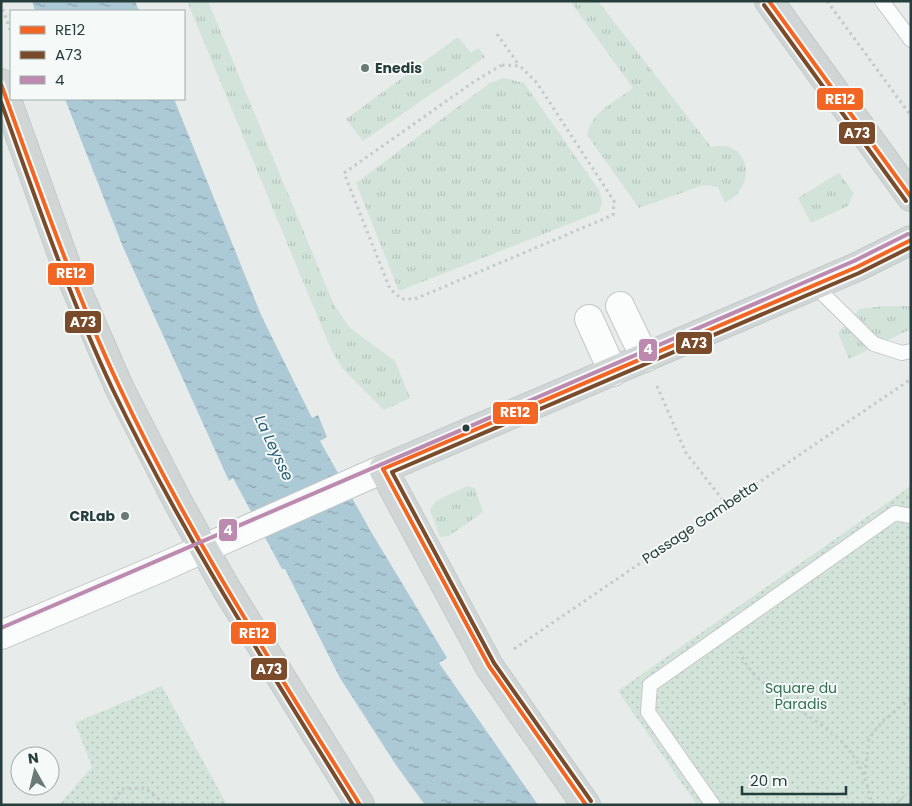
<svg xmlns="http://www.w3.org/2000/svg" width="912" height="806" viewBox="0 0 912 806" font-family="Poppins,sans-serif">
	<defs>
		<pattern id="grass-tufts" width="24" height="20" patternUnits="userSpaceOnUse" patternTransform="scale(1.25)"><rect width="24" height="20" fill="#d2e3da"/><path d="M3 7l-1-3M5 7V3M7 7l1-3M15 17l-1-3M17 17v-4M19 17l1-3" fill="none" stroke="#b4c4bc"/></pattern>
		<pattern id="park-dots" width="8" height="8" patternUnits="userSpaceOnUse" patternTransform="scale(1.25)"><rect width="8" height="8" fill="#d2e3da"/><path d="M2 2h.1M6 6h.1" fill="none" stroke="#b4c4bc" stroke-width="1.8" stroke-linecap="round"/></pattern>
		<pattern id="garden-furrows" width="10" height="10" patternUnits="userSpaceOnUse" patternTransform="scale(1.25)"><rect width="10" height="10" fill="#d2e3da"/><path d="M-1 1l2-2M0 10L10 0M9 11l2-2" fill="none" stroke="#b4c4bc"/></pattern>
		<pattern id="water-ripples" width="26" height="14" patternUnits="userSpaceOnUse" patternTransform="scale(1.25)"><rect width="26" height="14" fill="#acc9d6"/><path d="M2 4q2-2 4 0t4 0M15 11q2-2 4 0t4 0" fill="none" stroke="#8ca4af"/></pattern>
	</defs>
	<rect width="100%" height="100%" fill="#e7ebea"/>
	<g fill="url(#grass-tufts)">
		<path d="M187 1H208L334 305 350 328 395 361 410 398 384 410 343 369 331 349Z"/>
		<path d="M570 1H598L711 147C742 139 756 171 738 193 735 197 729 200 725 203L718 187 703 185 639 208 587 135C592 111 615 102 633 88Z"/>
		<path d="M458 37 471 53 478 48 485 57 363 141 346 119Z"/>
		<path d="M504 78 524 83 599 190 602 203 599 212 399 291 356 183 490 83Z"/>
		<path d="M839 173 854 193 848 206 811 223 798 198Z"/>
		<path d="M883 306H911V329L849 359 838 333 859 309Z"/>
		<path d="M467 486 475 488 483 512 449 536 440 537 430 510 436 501Z"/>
	</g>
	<g fill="url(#park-dots)">
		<path d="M911 486V805H697L618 691Z"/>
		<path d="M162 686 227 805H59L92 767 75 723Z"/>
	</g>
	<path fill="url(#garden-furrows)" d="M911 791V805H891Z"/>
	<g fill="url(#water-ripples)">
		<path d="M32 1H135L139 11H35Z"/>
		<path d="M65 99H174L261 315 312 418 318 415 327 437 320 441 370 530 447 658 439 663 538 805H425L396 765 340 678 285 569H282L233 478 229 481 123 247Z"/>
	</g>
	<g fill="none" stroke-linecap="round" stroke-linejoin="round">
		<defs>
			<g id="lane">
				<path d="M882 1 911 40"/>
				<path d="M813 284 874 344 902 353 911 351"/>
				<path d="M713 805 648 712 650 685 895 513 911 516"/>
			</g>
			<g id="street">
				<path d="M620 306 645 358"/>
				<path d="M589 319 613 372"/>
			</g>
			<path id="secondary" d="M1 635 158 569 383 469"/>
			<g id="primary">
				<path d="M769 1 911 197"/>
				<path d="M1 83 66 265 119 387 180 506 226 588 360 805"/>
				<path d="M586 805 489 666 383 469 857 267 911 240"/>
			</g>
		</defs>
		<use href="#lane" stroke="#c4c8c7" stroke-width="16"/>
		<use href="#street" stroke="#c4c8c7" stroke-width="30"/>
		<use href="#secondary" stroke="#c1c7c5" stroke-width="30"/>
		<use href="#primary" stroke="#c2cac9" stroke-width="30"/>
		<g stroke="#c2cbca" stroke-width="3" stroke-dasharray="2.5 4" stroke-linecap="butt">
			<path d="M827 1 911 116"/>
			<path d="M1 3 11 33"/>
			<path d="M497 34 519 65"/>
			<path d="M502 65 520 66 537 83 614 201 613 215 415 299H402L390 289 344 173 475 81Z"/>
			<path d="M657 386 686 453 726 504"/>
			<path d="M514 649 911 379"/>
			<path d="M740 651C750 687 816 715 843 743 860 761 867 781 872 805"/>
			<path d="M865 774 869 738 883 721 911 698"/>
			<path d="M111 805 122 789 145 788 166 805"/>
		</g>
		<use href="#lane" stroke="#fbfcfc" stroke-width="14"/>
		<use href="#street" stroke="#fbfcfc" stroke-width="28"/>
		<use href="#secondary" stroke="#fbfcfc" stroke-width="28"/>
		<use href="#primary" stroke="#d0d6d6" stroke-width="28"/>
		<defs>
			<g id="bus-1">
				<path d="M769 1 911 197"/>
				<path d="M1 84C38 186 73 288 119 386 187 532 275 668 360 805"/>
				<path d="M383 469 857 267 911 240"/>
				<path d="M383 469 489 666 586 805"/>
			</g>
			<g id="bus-2">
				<path d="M764 5 906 201"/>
				<path d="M1 102C36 199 69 297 113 390 182 534 269 669 353 805"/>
				<path d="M591 801 494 663 392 472 859 273 911 247"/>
			</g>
			<path id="bus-3" d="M1 628 854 261 908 234"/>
		</defs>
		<use href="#bus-1" stroke="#f5f9f8" stroke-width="8"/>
		<use href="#bus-2" stroke="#f5f9f8" stroke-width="8"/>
		<use href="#bus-3" stroke="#f5f9f8" stroke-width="8"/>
		<use href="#bus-1" stroke="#f26522" stroke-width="4"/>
		<use href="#bus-2" stroke="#7a4b2a" stroke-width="4"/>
		<use href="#bus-3" stroke="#bd8aaf" stroke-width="4"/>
	</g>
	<g fill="#697a78" stroke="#f5f9f8" stroke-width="2">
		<circle cx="365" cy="68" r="5"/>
		<circle cx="125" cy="516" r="5"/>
	</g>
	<circle fill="#253d3b" stroke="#f5f9f8" stroke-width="2" cx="466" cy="428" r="4.5"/>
	<g text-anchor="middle" stroke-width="4" stroke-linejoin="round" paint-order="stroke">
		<g font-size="14" font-weight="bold" fill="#253d3b" stroke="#f5f9f8" text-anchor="start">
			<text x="375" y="73">Enedis</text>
			<text x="115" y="521" text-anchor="end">CRLab</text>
		</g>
		<g font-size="14" fill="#253d3b" stroke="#f5f9f8">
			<text transform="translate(700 522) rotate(-34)" y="5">Passage Gambetta</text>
		</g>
		<g font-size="14" fill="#327155" stroke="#f5f9f8">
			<text x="801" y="693">Square du<tspan x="801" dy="16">Paradis</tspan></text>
		</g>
		<g font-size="15" font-style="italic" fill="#245b75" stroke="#f5f9f8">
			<text transform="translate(274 448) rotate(65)" y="5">La Leysse</text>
		</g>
	</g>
	<g stroke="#f5f9f8" stroke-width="2">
		<rect x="816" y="87" width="48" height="24" rx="5" fill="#f26522"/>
		<rect x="838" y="121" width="38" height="24" rx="5" fill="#7a4b2a"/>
		<rect x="47" y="262" width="48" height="24" rx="5" fill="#f26522"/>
		<rect x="64" y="310" width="38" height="24" rx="5" fill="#7a4b2a"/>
		<rect x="675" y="331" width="38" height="24" rx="5" fill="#7a4b2a"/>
		<rect x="638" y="338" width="20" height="24" rx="5" fill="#bd8aaf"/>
		<rect x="492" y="401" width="47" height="24" rx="5" fill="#f26522"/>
		<rect x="218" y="518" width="20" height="24" rx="5" fill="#bd8aaf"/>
		<rect x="230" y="621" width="47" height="24" rx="5" fill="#f26522"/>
		<rect x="250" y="657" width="38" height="24" rx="5" fill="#7a4b2a"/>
	</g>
	<g font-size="14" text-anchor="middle" font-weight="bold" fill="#fff">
		<text x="840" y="104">RE12</text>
		<text x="857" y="138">A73</text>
		<text x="71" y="278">RE12</text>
		<text x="83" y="327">A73</text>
		<text x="694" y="348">A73</text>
		<text x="648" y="354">4</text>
		<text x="515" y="417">RE12</text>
		<text x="228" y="535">4</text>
		<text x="254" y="638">RE12</text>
		<text x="269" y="674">A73</text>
	</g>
	<rect width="912" height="806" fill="none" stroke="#253d3b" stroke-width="5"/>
	<rect x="10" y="10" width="175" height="90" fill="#f5f9f8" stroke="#a2aeac"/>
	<rect x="20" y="26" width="25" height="8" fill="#f26522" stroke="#a2aeac"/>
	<text x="55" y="35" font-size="15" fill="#253d3b">RE12</text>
	<rect x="20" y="51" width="25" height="8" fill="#7a4b2a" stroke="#a2aeac"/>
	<text x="55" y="60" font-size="15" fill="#253d3b">A73</text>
	<rect x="20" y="76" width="25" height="8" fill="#bd8aaf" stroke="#a2aeac"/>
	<text x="55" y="85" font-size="15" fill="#253d3b">4</text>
	<g transform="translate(35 771) rotate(352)"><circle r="24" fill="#f5f9f8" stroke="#a2aeac"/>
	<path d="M0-4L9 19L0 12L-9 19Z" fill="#697a78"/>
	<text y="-8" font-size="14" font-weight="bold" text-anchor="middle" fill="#253d3b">N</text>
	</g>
	<path d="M742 786v8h104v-8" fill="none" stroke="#253d3b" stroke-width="2.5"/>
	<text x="750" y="786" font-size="15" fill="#253d3b" stroke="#f5f9f8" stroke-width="4" paint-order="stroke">20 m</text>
</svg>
